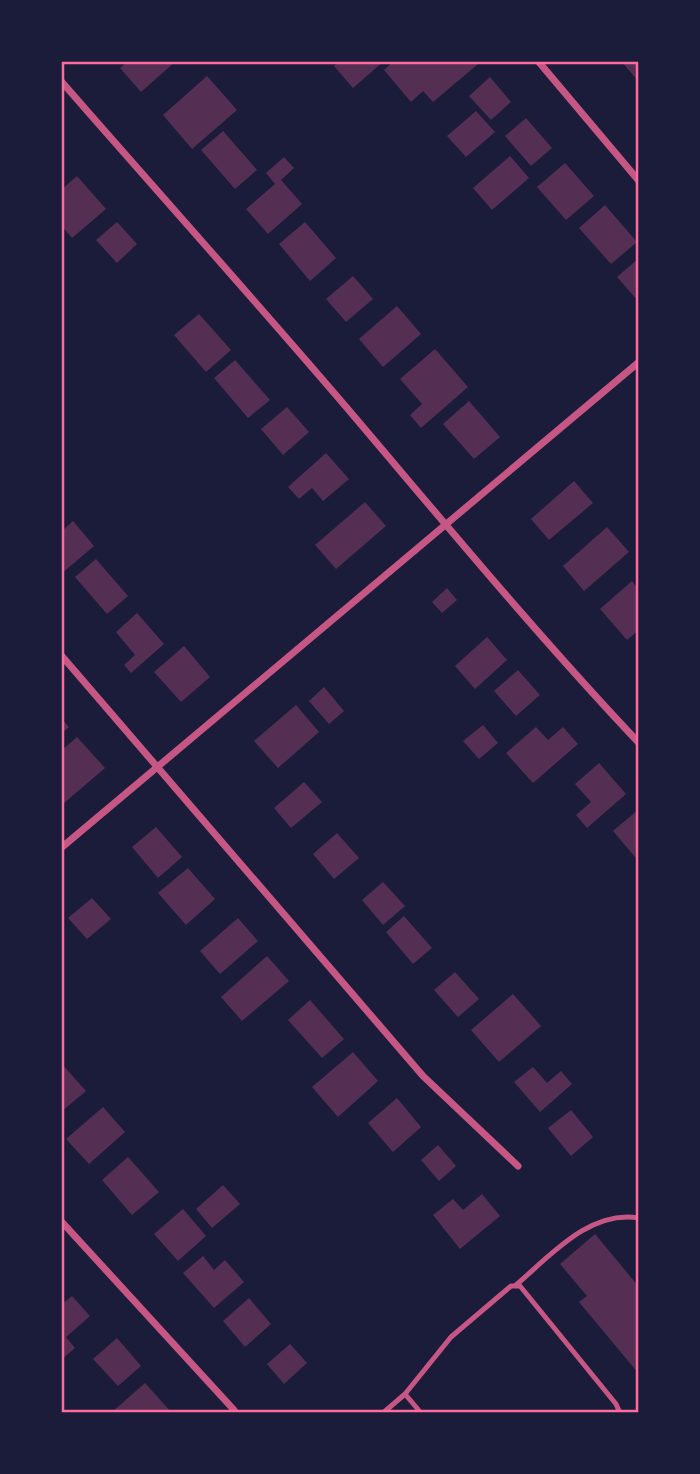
<svg xmlns="http://www.w3.org/2000/svg" width="700" height="1474" viewBox="0 0 700 1474" font-family="'Fira Sans',sans-serif">
	<rect width="100%" height="100%" fill="#1b1b3a"/>
	<g fill="#542f53">
		<path d="M128 61H176L141 92 120 68Z"/>
		<path d="M340 61H384L353 88 334 66Z"/>
		<path d="M394 61H476L478 64 433 102 423 91 411 102 384 70Z"/>
		<path d="M621 61H639V82Z"/>
		<path d="M207 76 237 110 192 149 163 115Z"/>
		<path d="M490 77 511 102 491 120 469 96Z"/>
		<path d="M476 111 495 132 466 157 447 136Z"/>
		<path d="M526 118 552 148 531 166 505 136Z"/>
		<path d="M223 131 257 170 235 189 201 150Z"/>
		<path d="M510 156 529 178 492 210 473 188Z"/>
		<path d="M284 157 294 168 281 180 302 204 268 234 246 209 275 184 266 173Z"/>
		<path d="M565 163 594 196 566 220 537 187Z"/>
		<path d="M77 176 106 209 72 238 61 225V190Z"/>
		<path d="M605 205 637 242 611 264 579 228Z"/>
		<path d="M117 222 137 244 117 263 96 240Z"/>
		<path d="M305 222 336 258 310 281 279 244Z"/>
		<path d="M639 258V302L617 277Z"/>
		<path d="M353 276 373 299 346 322 326 299Z"/>
		<path d="M397 306 421 334 383 367 359 339Z"/>
		<path d="M199 314 231 350 206 372 174 335Z"/>
		<path d="M435 349 468 387 421 428 410 415 422 404 400 379Z"/>
		<path d="M235 360 270 400 248 418 214 378Z"/>
		<path d="M469 401 500 437 474 459 443 424Z"/>
		<path d="M287 407 309 432 283 455 261 429Z"/>
		<path d="M326 453 349 479 323 501 312 488 299 499 288 487Z"/>
		<path d="M574 481 593 503 549 540 531 519Z"/>
		<path d="M365 502 386 526 336 569 315 545Z"/>
		<path d="M73 521 94 546 61 574V528L63 530Z"/>
		<path d="M607 527 629 552 584 591 563 566Z"/>
		<path d="M96 559 128 596 107 614 75 577Z"/>
		<path d="M632 581 639 590V630L627 640 600 609Z"/>
		<path d="M447 588 457 600 442 613 432 602Z"/>
		<path d="M137 613 164 644 131 673 124 665 135 655 116 632Z"/>
		<path d="M487 637 507 660 475 689 455 666Z"/>
		<path d="M184 646 210 677 181 702 154 672Z"/>
		<path d="M518 670 540 695 516 716 494 691Z"/>
		<path d="M324 687 344 711 329 724 309 701Z"/>
		<path d="M296 705 319 732 278 768 254 741Z"/>
		<path d="M61 718 69 727 61 734Z"/>
		<path d="M483 725 498 743 479 759 463 741Z"/>
		<path d="M536 727 548 740 563 727 578 744 533 783 506 753Z"/>
		<path d="M77 737 105 768 63 804 61 802V751Z"/>
		<path d="M599 763 626 794 587 828 576 815 591 802 575 784Z"/>
		<path d="M304 782 322 802 291 828 274 808Z"/>
		<path d="M639 809V854L635 857 613 831Z"/>
		<path d="M156 827 182 857 158 878 132 847Z"/>
		<path d="M337 833 359 858 334 879 313 854Z"/>
		<path d="M188 868 215 899 186 925 158 893Z"/>
		<path d="M383 882 405 906 383 925 362 900Z"/>
		<path d="M92 898 111 919 87 939 68 918Z"/>
		<path d="M404 916 432 948 413 964 386 932Z"/>
		<path d="M238 918 258 941 220 974 200 951Z"/>
		<path d="M267 956 289 981 242 1021 221 997Z"/>
		<path d="M455 972 479 999 458 1017 434 990Z"/>
		<path d="M513 994 541 1026 499 1062 471 1030Z"/>
		<path d="M310 1000 344 1039 322 1058 288 1020Z"/>
		<path d="M353 1052 378 1081 338 1117 312 1087Z"/>
		<path d="M61 1063 86 1091 61 1112Z"/>
		<path d="M533 1067 547 1083 561 1071 572 1084 540 1112 514 1082Z"/>
		<path d="M397 1098 421 1127 393 1152 368 1123Z"/>
		<path d="M103 1107 125 1132 89 1164 66 1139Z"/>
		<path d="M571 1110 593 1137 571 1156 548 1128Z"/>
		<path d="M438 1145 456 1166 439 1181 421 1160Z"/>
		<path d="M128 1157 159 1192 132 1215 102 1180Z"/>
		<path d="M223 1185 240 1204 212 1228 196 1209Z"/>
		<path d="M482 1194 500 1216 460 1249 433 1215 453 1199 463 1210Z"/>
		<path d="M183 1209 206 1236 178 1261 154 1234Z"/>
		<path d="M595 1234 639 1287V1374L579 1302 587 1296 560 1264Z"/>
		<path d="M203 1256 214 1270 225 1260 244 1282 214 1308 183 1273Z"/>
		<path d="M72 1296 90 1316 66 1337 75 1348 61 1360V1305Z"/>
		<path d="M249 1298 271 1324 245 1347 223 1321Z"/>
		<path d="M117 1338 141 1366 118 1386 93 1359Z"/>
		<path d="M290 1344 307 1363 284 1384 267 1364Z"/>
		<path d="M145 1383 172 1413H111Z"/>
	</g>
	<g fill="none" stroke-linecap="round" stroke-linejoin="round">
		<g stroke="#c65784" stroke-width="5">
			<path d="M516 1285C549 1257 590 1209 639 1218"/>
			<path d="M405 1394 421 1413"/>
			<path d="M383 1413 405 1394 451 1337 511 1286H520L616 1404 620 1413"/>
		</g>
		<g stroke="#c65784" stroke-width="7">
			<path d="M538 61 639 181"/>
			<path d="M61 81C156 190 253 298 347 408 443 521 537 635 639 743"/>
			<path d="M61 655 423 1076 518 1166"/>
			<path d="M61 848 639 362"/>
			<path d="M61 1221 234 1410"/>
		</g>
	</g>
	<rect width="700" height="1474" fill="none" stroke="#1b1b3a" stroke-width="126"/>
	<rect x="63" y="63" width="574" height="1348" fill="none" stroke="#ff6b9d" stroke-width="2.5"/>
</svg>
